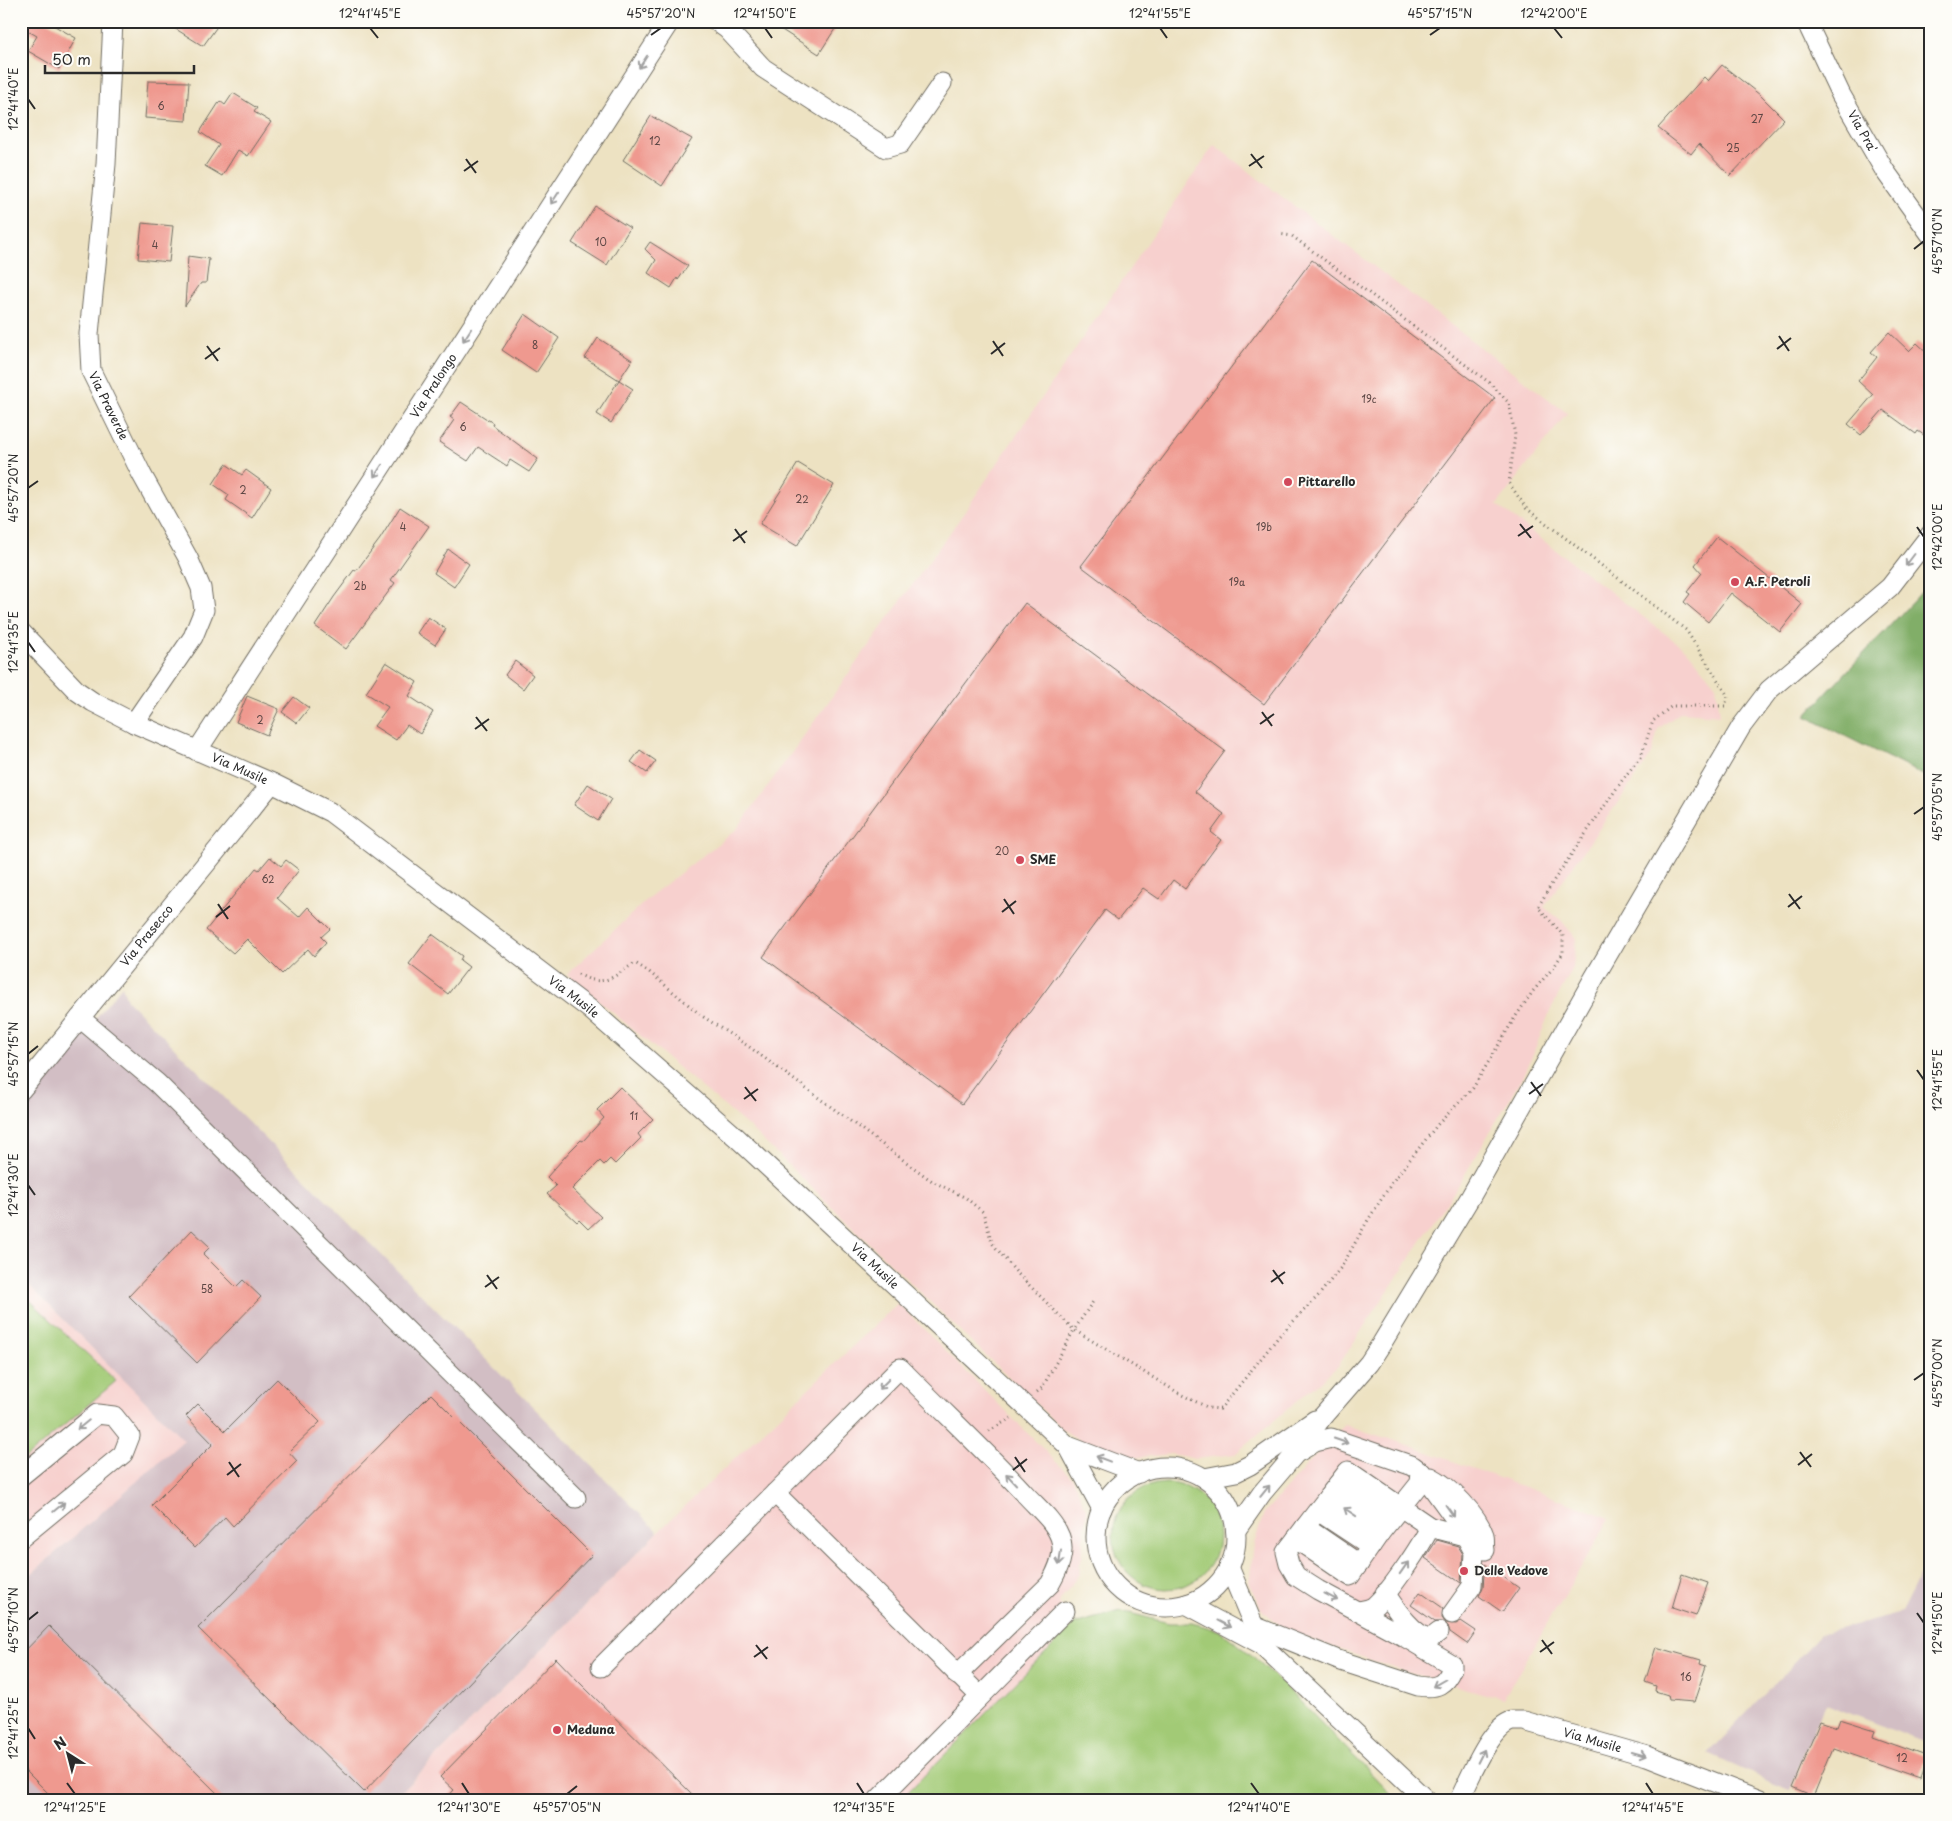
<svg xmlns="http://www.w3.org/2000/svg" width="1952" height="1821" viewBox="0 0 1952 1821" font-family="'Playpen Sans',sans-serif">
	<rect width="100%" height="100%" fill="#fdfcf7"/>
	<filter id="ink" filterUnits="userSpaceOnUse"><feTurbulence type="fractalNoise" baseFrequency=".02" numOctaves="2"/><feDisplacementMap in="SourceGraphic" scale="10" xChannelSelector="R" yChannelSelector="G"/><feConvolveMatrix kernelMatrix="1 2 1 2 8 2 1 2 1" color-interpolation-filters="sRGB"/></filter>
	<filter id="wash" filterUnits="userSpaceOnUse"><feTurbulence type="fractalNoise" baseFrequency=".0096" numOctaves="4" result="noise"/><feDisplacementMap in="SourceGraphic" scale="20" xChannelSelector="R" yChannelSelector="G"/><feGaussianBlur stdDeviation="1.12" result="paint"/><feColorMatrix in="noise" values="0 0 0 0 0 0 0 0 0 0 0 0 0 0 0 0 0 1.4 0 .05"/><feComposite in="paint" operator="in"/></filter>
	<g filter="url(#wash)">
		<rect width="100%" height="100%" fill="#ede2c2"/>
		<g fill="#f7d0ce">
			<path d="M1214 145 1567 413 1497 505 1689 652 1716 685 1720 715 1681 712 1658 729 1652 754 1544 907 1561 920 1576 938 1573 968 1551 1009 1526 1071 1461 1181 1338 1366 1235 1454 1196 1459 1172 1454 1131 1458 1101 1453 1063 1430 749 1127 567 974 652 895 737 829 961 517Z"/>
			<path d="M21 1277 185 1440 21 1583Z"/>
			<path d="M898 1303 1073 1479 1087 1511 1079 1574 1058 1603 1074 1624 900 1800H393L658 1532Z"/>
			<path d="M1345 1425 1408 1445 1610 1518 1503 1699 1394 1668 1283 1630 1261 1608 1249 1584 1254 1544 1264 1513 1331 1438Z"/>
		</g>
		<g fill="#d2bec4">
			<path d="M122 986 127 1000 658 1532 393 1800H21V1583L184 1440 21 1277V1109Z"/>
			<path d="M1931 1554V1744L1825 1704 1789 1790 1708 1754 1820 1635 1901 1613Z"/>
		</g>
		<g fill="#a2ca76" stroke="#667a50">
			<path d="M21 1292 116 1381 21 1462Z"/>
			<circle cx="1166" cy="1536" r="53"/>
			<path d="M1121 1611 1169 1623H1193L1220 1631 1248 1652 1277 1678 1397 1800H900L1074 1624Z"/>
		</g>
		<path fill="#81ae67" stroke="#566c49" d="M1931 582V779L1805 716Z"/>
		<g id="blocks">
			<g fill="#ef998f">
				<path d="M21 21H46L76 38 59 69 28 51 37 36 21 27Z"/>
				<path d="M163 21H221L203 46Z"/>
				<path d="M768 21H840L819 54Z"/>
				<path d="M1722 65 1760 95 1784 119 1730 176 1699 144 1691 154 1658 128 1704 77 1708 81Z"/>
				<path d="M148 81 189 82 186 121 145 118Z"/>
				<path d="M233 93 257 108 254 112 271 122 248 156 238 150 222 176 205 166 219 145 200 132 220 101 225 105Z"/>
				<path d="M651 116 692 139 662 186 623 160Z"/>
				<path d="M595 206 630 228 607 265 572 243Z"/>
				<path d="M142 223 173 226 169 262 138 259Z"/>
				<path d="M650 242 688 266 678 280 677 278 671 288 648 273 656 260 645 249Z"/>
				<path d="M188 256 209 259 206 283H201L185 306Z"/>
				<path d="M1312 260 1495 398 1264 704 1081 566Z"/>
				<path d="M525 314 559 338 536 373 502 350Z"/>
				<path d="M1889 332 1909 351 1917 343 1931 356V373L1921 384 1931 392V440L1918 431 1916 434 1883 410 1861 435 1848 424 1873 395 1858 381 1877 357 1871 352Z"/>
				<path d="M598 338 632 360 619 380 585 358Z"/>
				<path d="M619 380 633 389 611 423 597 414Z"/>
				<path d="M461 402 493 423 492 425 538 459 529 472 510 460 507 466 478 447 468 461 439 442 454 420 450 417Z"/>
				<path d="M798 463 834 485 797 546 760 524Z"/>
				<path d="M226 464 242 475 246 470 271 488 252 518 226 500 229 495 213 484Z"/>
				<path d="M400 507 429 526 391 580 395 583 346 649 315 626 334 597 354 570 356 571 380 539Z"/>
				<path d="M1717 537 1802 604 1780 632 1731 593 1708 622 1684 602 1690 594 1687 592 1702 573 1695 565Z"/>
				<path d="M448 549 469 564 454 587 434 573Z"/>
				<path d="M1025 603 1225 751 1195 792 1224 814 1211 832 1221 840 1185 889 1173 880 1159 899 1143 888 1118 920 1105 910 962 1104 763 957Z"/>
				<path d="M428 617 446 629 435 645 417 633Z"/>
				<path d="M515 661 533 675 523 689 505 675Z"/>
				<path d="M386 662 417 682 409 696 433 712 420 734 407 725 396 740 374 726 388 707 366 693Z"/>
				<path d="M247 696 279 709 267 735 236 722Z"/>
				<path d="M294 697 309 708 297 723 282 712Z"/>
				<path d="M640 750 656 761 647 773 631 762Z"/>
				<path d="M588 784 611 799 598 821 574 805Z"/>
				<path d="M270 857 281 866 286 860 299 870 277 898 299 917 308 907 330 929 321 937 326 942 314 956 308 949 282 974 247 939 233 953 206 930 256 868 259 870Z"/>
				<path d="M432 934 462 956 460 960 469 967 448 994 409 964Z"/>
				<path d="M620 1087 653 1119 638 1134 641 1138 615 1164 610 1159 604 1165 600 1161 572 1189 601 1217 588 1229 579 1220 577 1222 547 1194 556 1186 547 1177 570 1151 581 1140 583 1141 604 1118 597 1110Z"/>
				<path d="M192 1230 210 1247 203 1254 236 1287 243 1280 261 1297 197 1363 129 1296Z"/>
				<path d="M277 1379 320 1422 289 1452 297 1461 233 1526 225 1517 195 1548 152 1505 213 1444 186 1416 198 1404 225 1431Z"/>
				<path d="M431 1394 592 1555 364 1792 198 1628Z"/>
				<path d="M1437 1540 1458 1546 1463 1554 1461 1583 1425 1558Z"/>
				<path d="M1485 1564 1519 1588 1502 1612 1479 1596 1483 1587Z"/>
				<path d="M1682 1574 1708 1583 1696 1616 1672 1608Z"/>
				<path d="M1420 1592 1443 1608 1442 1618 1446 1623 1456 1624 1461 1621 1476 1631 1467 1644 1450 1632 1448 1626 1444 1622H1435L1411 1605Z"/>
				<path d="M49 1626 224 1800H55L21 1766V1655Z"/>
				<path d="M1656 1647 1701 1660 1700 1664 1706 1666 1694 1702 1669 1700 1668 1695 1655 1691 1656 1686 1645 1682Z"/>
				<path d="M556 1658 580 1683 698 1800H445L454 1790 440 1777Z"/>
				<path d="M1840 1719 1875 1730 1873 1737 1926 1756 1919 1778 1833 1748 1813 1797 1792 1788 1820 1721 1837 1727Z"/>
			</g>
		</g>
	</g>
	<g filter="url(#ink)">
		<use href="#blocks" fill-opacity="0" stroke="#6f6b60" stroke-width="1"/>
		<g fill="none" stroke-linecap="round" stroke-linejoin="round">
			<defs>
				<g id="minor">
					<path id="s1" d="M113 21 106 164 89 334 91 371 142 475 188 558 201 588 204 610 193 637 134 723"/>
					<path d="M716 21 727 29 763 68 886 148 900 144 942 83"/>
					<path id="s2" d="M1806 21 1841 95 1885 171 1931 235"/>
					<path id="s3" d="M21 632 77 691 93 702 134 723 272 783 330 812 591 1010 736 1137 1068 1446 1139 1473"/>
					<path id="s4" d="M197 751 670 21"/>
					<path d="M80 1018 157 1083 576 1498"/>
					<path id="s5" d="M21 1090 272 783"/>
					<path d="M1068 1446 1102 1509"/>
					<circle cx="1166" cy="1537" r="70"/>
					<path d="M1421 1472 1461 1527 1474 1552 1472 1586 1452 1614"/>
					<path d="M21 1476 97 1414 114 1416 130 1436 123 1454 21 1538"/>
					<path d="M1431 1477C1450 1487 1477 1514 1484 1535 1485 1539 1484 1546 1485 1550"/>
					<path d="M1204 1478 1236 1472 1250 1465 1315 1420"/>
					<path d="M1338 1484 1390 1519"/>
					<path d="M775 1493 980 1696"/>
					<path d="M1328 1497 1348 1471 1430 1527"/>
					<path d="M1318 1511 1371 1546"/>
					<path d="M1305 1527 1359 1564"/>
					<path d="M1236 1530 1262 1493 1296 1453 1323 1416 1369 1363 1382 1343 1471 1196 1594 978 1741 727 1769 690 1890 587 1931 534"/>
					<path d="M1296 1539 1350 1576 1380 1533"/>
					<path d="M1229 1567 1258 1636"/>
					<path d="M1385 1593C1396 1609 1411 1633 1430 1639L1439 1632"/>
					<path d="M1186 1604 1261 1644 1426 1800"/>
					<path d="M1358 1611C1363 1610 1368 1610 1373 1607 1389 1594 1421 1546 1430 1527L1484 1541"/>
					<path d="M1254 1626 1338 1660 1418 1686C1437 1689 1445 1685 1452 1668V1665L1396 1632 1318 1590 1296 1576 1289 1564 1286 1552 1328 1497 1380 1533 1420 1483 1421 1472 1413 1466 1331 1438 1315 1442 1300 1451"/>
					<path d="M601 1667 900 1368C942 1411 986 1451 1026 1495 1038 1508 1054 1521 1060 1537 1066 1553 1058 1570 1050 1584L957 1675"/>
					<path d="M878 1800 1065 1611"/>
					<path id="s6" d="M1459 1800C1469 1781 1490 1726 1512 1721 1515 1721 1520 1721 1524 1721L1647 1756 1760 1800"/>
				</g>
			</defs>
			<use href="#minor" stroke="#6f6b60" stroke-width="21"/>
			<g stroke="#6f6b60" stroke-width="3" stroke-dasharray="1 4" stroke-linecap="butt">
				<path d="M578 974C605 989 613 976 635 963L648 971 702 1016 748 1046 932 1181 966 1198 983 1212 992 1243 1016 1272 1074 1330 1182 1395 1209 1408 1220 1409 1280 1335 1319 1295 1342 1266 1368 1220 1393 1181 1438 1124 1473 1088 1514 1019 1533 991 1553 968 1563 953V935L1538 907 1554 880 1623 779 1641 756 1653 721 1672 706H1725L1728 696 1686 630 1526 508 1509 483 1515 435 1509 403 1490 383 1292 236 1279 234"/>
				<path d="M1037 1392 1042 1388 1074 1330 1094 1300"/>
				<path d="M989 1431 1011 1418"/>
			</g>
			<use href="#minor" stroke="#fff" stroke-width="19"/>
		</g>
		<defs><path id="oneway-shaft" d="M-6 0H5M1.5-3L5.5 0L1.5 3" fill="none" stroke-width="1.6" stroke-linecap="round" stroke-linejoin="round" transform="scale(1.25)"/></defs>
		<g stroke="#a0a0a0">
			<use href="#oneway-shaft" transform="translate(643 62) rotate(123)"/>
			<use href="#oneway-shaft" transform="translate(555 198) rotate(123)"/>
			<use href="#oneway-shaft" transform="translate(467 335) rotate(123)"/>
			<use href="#oneway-shaft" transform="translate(378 471) rotate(123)"/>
			<use href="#oneway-shaft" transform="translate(1910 560) rotate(127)"/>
			<use href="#oneway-shaft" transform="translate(884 1384) rotate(135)"/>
			<use href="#oneway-shaft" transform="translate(83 1425) rotate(141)"/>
			<use href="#oneway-shaft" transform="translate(1341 1441) rotate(19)"/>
			<use href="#oneway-shaft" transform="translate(1103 1459) rotate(-159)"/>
			<use href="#oneway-shaft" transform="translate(1011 1479) rotate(-133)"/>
			<use href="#oneway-shaft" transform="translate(1265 1491) rotate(-51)"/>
			<use href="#oneway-shaft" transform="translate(59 1507) rotate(-40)"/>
			<use href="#oneway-shaft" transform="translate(1450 1511) rotate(54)"/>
			<use href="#oneway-shaft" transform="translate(1350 1512) rotate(-146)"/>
			<use href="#oneway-shaft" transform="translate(1060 1558) rotate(98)"/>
			<use href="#oneway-shaft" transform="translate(1404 1568) rotate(-55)"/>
			<use href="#oneway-shaft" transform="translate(1331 1597) rotate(28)"/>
			<use href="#oneway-shaft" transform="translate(1224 1624) rotate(28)"/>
			<use href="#oneway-shaft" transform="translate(1439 1683) rotate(150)"/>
			<use href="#oneway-shaft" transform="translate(1639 1754) rotate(16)"/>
			<use href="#oneway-shaft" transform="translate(1481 1756) rotate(-63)"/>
		</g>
	</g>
	<path fill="none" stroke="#2b2b2b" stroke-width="2" d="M370 28 378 38M765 28 772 38M1160 28 1167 38M1554 28 1562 38M651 35 661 28M1430 35 1440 28M28 99 35 109M1251 154 1262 168M466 159 476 173M1249 166 1264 156M464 171 478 161M1914 249 1924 241M1779 336 1789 351M993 341 1003 356M207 346 218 361M1777 349 1791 338M991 354 1005 343M205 359 220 348M28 488 38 481M1520 524 1531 538M1917 527 1924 537M735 529 745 543M1518 536 1533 526M733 541 747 531M28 642 35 652M1262 712 1272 726M476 717 487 731M1260 724 1274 714M475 729 489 719M1914 814 1924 807M1789 894 1800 909M1004 899 1014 914M218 904 228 919M1788 907 1802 896M1002 912 1016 901M216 917 230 906M28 1054 38 1046M1917 1070 1924 1080M1531 1082 1541 1096M745 1087 756 1101M1529 1094 1543 1084M744 1099 758 1089M28 1185 35 1195M1273 1270 1283 1284M487 1275 497 1289M1271 1282 1285 1272M485 1287 499 1277M1914 1380 1924 1373M1800 1452 1811 1467M1015 1457 1025 1472M229 1462 239 1477M1798 1465 1812 1454M1013 1470 1027 1459M227 1475 241 1464M1917 1613 1924 1623M28 1620 38 1612M1542 1640 1552 1654M756 1645 767 1659M1540 1652 1554 1642M754 1657 768 1647M28 1728 35 1739M67 1783 75 1794M462 1783 469 1794M857 1783 864 1794M1251 1783 1259 1794M1646 1783 1653 1794M567 1794 577 1786"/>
	<g fill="#d1495b" stroke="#fdfcf7" stroke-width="2">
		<circle cx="1288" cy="482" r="5"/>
		<circle cx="1735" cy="582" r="5"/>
		<circle cx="1020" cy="860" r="5"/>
		<circle cx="1464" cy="1571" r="5"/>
		<circle cx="557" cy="1730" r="5"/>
	</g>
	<g text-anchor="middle" stroke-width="4" stroke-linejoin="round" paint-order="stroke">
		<g font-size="10" fill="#5c4644">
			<text x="161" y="110">6</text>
			<text x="1757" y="123">27</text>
			<text x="655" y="145">12</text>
			<text x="1733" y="152">25</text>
			<text x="601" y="246">10</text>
			<text x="155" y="249">4</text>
			<text x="535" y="349">8</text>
			<text x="1369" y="403">19c</text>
			<text x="463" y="431">6</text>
			<text x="243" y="494">2</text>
			<text x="802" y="503">22</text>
			<text x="403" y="531">4</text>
			<text x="1264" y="531">19b</text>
			<text x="1237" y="586">19a</text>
			<text x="360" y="590">2b</text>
			<text x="260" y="724">2</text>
			<text x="1002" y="855">20</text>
			<text x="268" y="883">62</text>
			<text x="634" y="1120">11</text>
			<text x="207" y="1293">58</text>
			<text x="1686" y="1681">16</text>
			<text x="1902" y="1762">12</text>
		</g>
		<g font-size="12" fill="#2b2b2b" stroke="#fdfcf7">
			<text dy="4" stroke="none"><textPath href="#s2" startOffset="124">Via Pra'</textPath></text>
			<text dy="4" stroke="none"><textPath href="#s4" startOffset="435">Via Pralongo</textPath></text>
			<text dy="4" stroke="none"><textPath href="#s1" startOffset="390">Via Praverde</textPath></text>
			<text dy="4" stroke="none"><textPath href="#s3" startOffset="262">Via Musile</textPath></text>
			<text dy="4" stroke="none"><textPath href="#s5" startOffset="199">Via Prasecco</textPath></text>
			<text dy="4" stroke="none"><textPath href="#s3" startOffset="668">Via Musile</textPath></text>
			<text dy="4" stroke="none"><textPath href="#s3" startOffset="1072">Via Musile</textPath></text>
			<text dy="4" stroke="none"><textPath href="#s6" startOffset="180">Via Musile</textPath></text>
		</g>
		<g font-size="12" font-weight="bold" fill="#2b2b2b" stroke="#fdfcf7" text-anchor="start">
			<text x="1298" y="486">Pittarello</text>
			<text x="1745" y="586">A.F. Petroli</text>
			<text x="1030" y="864">SME</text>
			<text x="1474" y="1575">Delle Vedove</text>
			<text x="567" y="1734">Meduna</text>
		</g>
	</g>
	<rect width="1952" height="1821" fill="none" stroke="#fdfcf7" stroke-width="55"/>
	<g transform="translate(68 1754) rotate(324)" stroke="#fdfcf7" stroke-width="4" paint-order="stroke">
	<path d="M0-4L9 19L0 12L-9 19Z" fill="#2b2b2b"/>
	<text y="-8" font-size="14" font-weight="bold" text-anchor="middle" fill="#2b2b2b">N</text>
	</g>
	<path d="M45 65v8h149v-8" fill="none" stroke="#2b2b2b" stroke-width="2.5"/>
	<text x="52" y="65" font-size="15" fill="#2b2b2b" stroke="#fdfcf7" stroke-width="4" paint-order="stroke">50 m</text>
	<rect x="28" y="28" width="1896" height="1766" fill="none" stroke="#2b2b2b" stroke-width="2"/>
	<g font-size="12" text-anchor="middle" fill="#2b2b2b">
		<text x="370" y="18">12°41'45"E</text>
		<text x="661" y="18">45°57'20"N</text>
		<text x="765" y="18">12°41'50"E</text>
		<text x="1160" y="18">12°41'55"E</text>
		<text x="1440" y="18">45°57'15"N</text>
		<text x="1554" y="18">12°42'00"E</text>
		<text transform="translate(14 99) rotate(-90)" y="4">12°41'40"E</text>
		<text transform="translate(1938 241) rotate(-90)" y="4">45°57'10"N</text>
		<text transform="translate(14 488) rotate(-90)" y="4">45°57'20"N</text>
		<text transform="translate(1938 537) rotate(-90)" y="4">12°42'00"E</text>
		<text transform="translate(14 642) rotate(-90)" y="4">12°41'35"E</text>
		<text transform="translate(1938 807) rotate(-90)" y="4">45°57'05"N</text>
		<text transform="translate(14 1054) rotate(-90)" y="4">45°57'15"N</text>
		<text transform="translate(1938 1080) rotate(-90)" y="4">12°41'55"E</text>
		<text transform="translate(14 1185) rotate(-90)" y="4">12°41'30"E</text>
		<text transform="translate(1938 1373) rotate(-90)" y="4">45°57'00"N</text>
		<text transform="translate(14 1620) rotate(-90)" y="4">45°57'10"N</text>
		<text transform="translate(1938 1623) rotate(-90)" y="4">12°41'50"E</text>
		<text transform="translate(14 1728) rotate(-90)" y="4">12°41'25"E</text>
		<text x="75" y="1812">12°41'25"E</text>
		<text x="469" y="1812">12°41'30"E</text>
		<text x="567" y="1812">45°57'05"N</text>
		<text x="864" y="1812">12°41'35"E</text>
		<text x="1259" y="1812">12°41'40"E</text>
		<text x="1653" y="1812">12°41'45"E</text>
	</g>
</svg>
